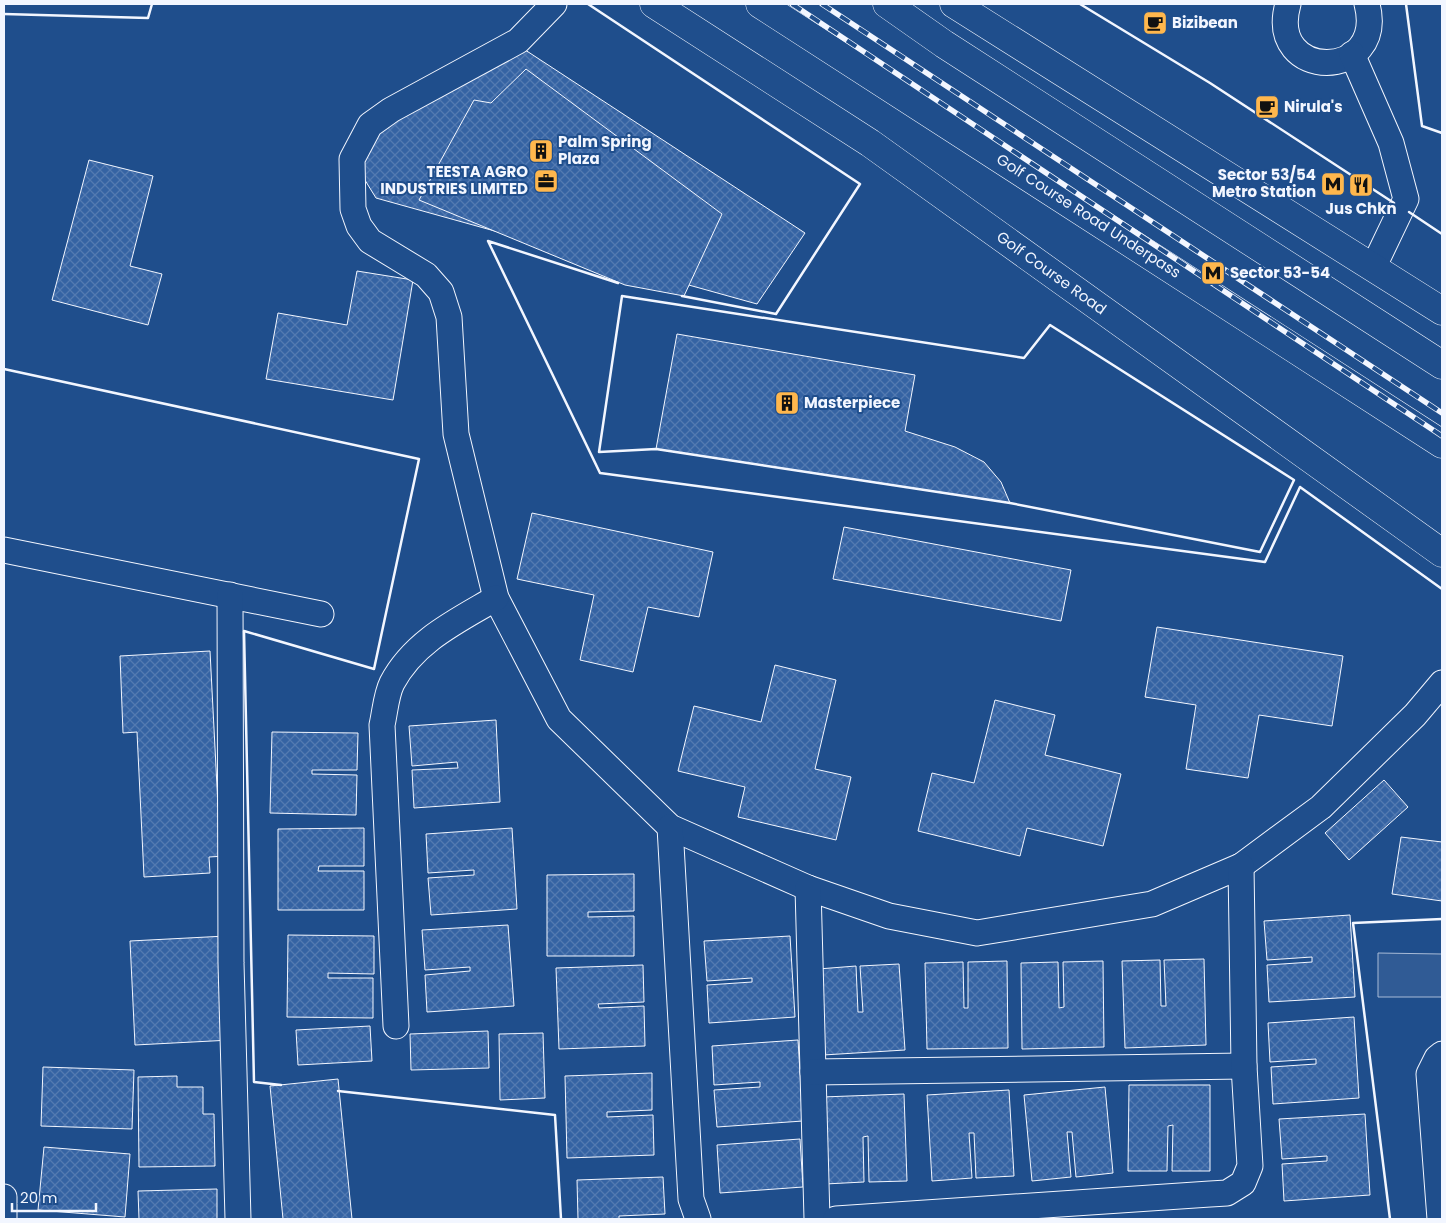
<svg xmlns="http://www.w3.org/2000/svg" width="1446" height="1223" viewBox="0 0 1446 1223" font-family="Poppins,sans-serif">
	<defs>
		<pattern id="building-cross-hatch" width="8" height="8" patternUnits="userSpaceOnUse" patternTransform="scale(1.25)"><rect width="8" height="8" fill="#3563a3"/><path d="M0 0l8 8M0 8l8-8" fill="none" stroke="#537ab1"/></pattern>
	</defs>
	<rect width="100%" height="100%" fill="#1f4e8c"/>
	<path fill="#305b95" stroke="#a8bbd7" d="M1378 953 1442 954V997H1378Z"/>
	<g fill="url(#building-cross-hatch)" stroke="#f2f6ff">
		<path d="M513 42 805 233 757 304 376 198 355 164 371 126Z"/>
		<path d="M526 69 722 214 684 296 625 285 419 200 474 100 491 103Z"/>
		<path d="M89 160 153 176 130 266 162 274 148 325 52 300Z"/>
		<path d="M357 271 413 280 393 400 266 379 278 313 347 325Z"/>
		<path d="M677 334 915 375 905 431 955 447 984 462 1001 482 1010 503 656 449Z"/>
		<path d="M532 513 713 552 699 617 648 607 633 672 580 660 594 595 517 579Z"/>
		<path d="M844 527 1071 570 1061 621 833 579Z"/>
		<path d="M1157 627 1343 656 1332 726 1259 715 1248 778 1186 769 1196 705 1145 697Z"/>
		<path d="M210 651 218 806H224L226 856 209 857 210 873 144 877 137 732 123 733 120 656Z"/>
		<path d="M775 665 836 680 815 769 851 777 836 840 738 817 745 787 678 771 694 706 761 722Z"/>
		<path d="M995 700 1055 715 1045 755 1121 774 1103 846 1027 828 1020 856 918 831 932 773 974 783Z"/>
		<path d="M496 720 500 802 414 808 412 770 458 768 457 762 412 766 409 726Z"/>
		<path d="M272 732 358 733 357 770H312V774L357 775 356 815 270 813Z"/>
		<path d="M1384 780 1408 807 1349 860 1325 833Z"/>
		<path d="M364 828V866H319L318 871H364V910H278V829Z"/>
		<path d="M512 828 517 909 431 915 428 878 474 875V870L428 873 426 834Z"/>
		<path d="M1401 837 1442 842V901L1392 894Z"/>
		<path d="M634 874V911L588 912V917L634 916V956H547V875Z"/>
		<path d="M1350 915 1355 997 1269 1002 1267 965 1312 962V957L1267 960 1264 921Z"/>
		<path d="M508 925 514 1006 427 1012 425 975 470 971V967L425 970 422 930Z"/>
		<path d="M288 935 374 936V974L328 973V978H373V1018L287 1017Z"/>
		<path d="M226 936 231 1040 135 1045 130 941Z"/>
		<path d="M790 936 795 1017 709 1023 707 985 752 982V978L707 981 704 941Z"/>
		<path d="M1204 959 1206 1045 1125 1048 1122 961 1160 960 1161 1006H1166L1164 960Z"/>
		<path d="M1007 961 1008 1048 927 1049 925 963 963 962 964 1008H968V962Z"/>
		<path d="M1103 961 1104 1047 1022 1049 1021 963 1058 962 1059 1008 1064 1007 1063 962Z"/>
		<path d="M899 964 905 1050 823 1055 818 969 856 966 858 1012H863L860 966Z"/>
		<path d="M643 965 644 1002 598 1004 599 1008 644 1006 645 1046 559 1049 556 968Z"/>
		<path d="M1354 1017 1359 1098 1273 1104 1271 1067 1316 1064V1059L1270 1062 1268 1023Z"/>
		<path d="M370 1026 372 1061 298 1065 296 1030Z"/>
		<path d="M488 1031 489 1068 411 1070 410 1034Z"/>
		<path d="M543 1033 545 1098 500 1100 499 1034Z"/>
		<path d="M798 1040 803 1121 717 1127 714 1090 760 1087V1082L714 1085 712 1046Z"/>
		<path d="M43 1067 134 1070 132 1129 41 1126Z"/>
		<path d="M652 1073V1110L607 1112V1117L653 1115 654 1155 567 1158 565 1076Z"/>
		<path d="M177 1076V1087H203V1114H214L215 1166 139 1167 138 1077Z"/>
		<path d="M338 1079 352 1219H283L270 1086Z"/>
		<path d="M1129 1085H1210V1171H1172L1173 1125 1168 1126 1167 1171H1128Z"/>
		<path d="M1105 1087 1113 1173 1076 1177 1072 1132H1067L1071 1177 1032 1181 1024 1095Z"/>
		<path d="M1009 1090 1014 1176 976 1178 974 1133H969L972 1178 932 1181 927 1095Z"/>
		<path d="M904 1094 907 1181 869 1182 868 1136 863 1137 864 1182 825 1184 822 1097Z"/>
		<path d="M1365 1114 1370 1195 1284 1201 1282 1164 1327 1161V1156L1282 1159 1279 1119Z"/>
		<path d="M800 1139 803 1187 720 1193 717 1145Z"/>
		<path d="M44 1147 130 1154 125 1217 38 1210Z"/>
		<path d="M663 1177 665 1214 619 1216V1219H578L577 1180Z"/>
		<path d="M217 1189V1219H139L138 1191Z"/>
	</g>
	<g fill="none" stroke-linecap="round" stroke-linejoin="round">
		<defs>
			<g id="street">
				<path d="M554 4 518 41 391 110 370 125 352 159 353 209 359 226 370 241 426 275 441 292 449 317 456 434 496 598 559 719 670 827 808 888 889 916 977 933 1152 904 1241 866 1321 807 1415 715 1442 683"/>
				<path d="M1288 4C1266 82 1387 82 1367 4"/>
				<path d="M1352 54 1391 143 1406 199 1373 268"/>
				<path d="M4 550 321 614"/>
				<path d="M230 595 231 963 238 1219"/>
				<path d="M670 827 691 1199 698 1219"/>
				<path d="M808 888 817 1219"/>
				<path d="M396 1026 382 725C385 712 386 695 392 683 414 641 457 621 496 598"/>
				<path d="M813 1072 1244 1066"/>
				<path d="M4 1197V1219"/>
				<path d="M836 1219 1210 1194 1227 1193 1243 1183 1250 1166 1244 1066 1241 866"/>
				<path d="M1440 1219 1429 1074 1437 1058 1442 1054"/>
			</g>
			<g id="secondary">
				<path id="s1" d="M654 4 870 143 1442 553"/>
				<path id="s2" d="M760 4 1442 444"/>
				<path d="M887 4 944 44 1442 365"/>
				<path d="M954 4 1442 311"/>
			</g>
		</defs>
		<use href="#street" stroke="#f2f6ff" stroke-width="27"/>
		<use href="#secondary" stroke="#f2f6ff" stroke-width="29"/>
		<use href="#street" stroke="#1f4e8c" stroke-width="25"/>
		<use href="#secondary" stroke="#1f4e8c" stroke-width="28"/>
		<defs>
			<g id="rail">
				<path d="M792 4 1442 436"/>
				<path d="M822 4 1442 413"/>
			</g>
		</defs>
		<use href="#rail" stroke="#f2f6ff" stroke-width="5.5"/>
		<use href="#rail" stroke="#1f4e8c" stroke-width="4" stroke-dasharray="11" stroke-linecap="butt"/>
		<g stroke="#f2f6ff" stroke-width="2.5">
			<path d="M588 4 860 184 776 314 682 296"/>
			<path d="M1080 4 1210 83 1394 203"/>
			<path d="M1406 4 1422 126 1442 133"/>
			<path d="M4 14 148 18 152 4"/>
			<path d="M1409 212 1442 234"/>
			<path d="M618 283 488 241 600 473 1265 562 1300 487 1442 589"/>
			<path d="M622 296 1024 358 1050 325 1294 480 1260 552 1010 503 656 449 599 452Z"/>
			<path d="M4 369 419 459 374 669 244 631 254 1082 281 1085"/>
			<path d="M338 1091 555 1115 561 1219"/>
			<path d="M1390 1219 1353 923 1442 919"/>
		</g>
	</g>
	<defs>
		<symbol id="cafe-square" viewBox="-11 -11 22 22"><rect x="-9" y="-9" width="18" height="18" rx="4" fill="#ffb74d" stroke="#1f4e8c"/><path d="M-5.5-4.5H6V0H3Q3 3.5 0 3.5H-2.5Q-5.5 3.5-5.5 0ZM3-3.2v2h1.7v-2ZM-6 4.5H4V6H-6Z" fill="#111"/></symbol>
		<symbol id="building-square" viewBox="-11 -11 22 22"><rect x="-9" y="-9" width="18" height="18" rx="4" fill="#ffb74d" stroke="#1f4e8c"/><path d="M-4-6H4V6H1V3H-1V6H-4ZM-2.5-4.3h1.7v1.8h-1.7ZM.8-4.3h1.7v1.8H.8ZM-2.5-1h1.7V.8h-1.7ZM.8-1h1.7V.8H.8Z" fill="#111"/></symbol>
		<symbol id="office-square" viewBox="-11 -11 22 22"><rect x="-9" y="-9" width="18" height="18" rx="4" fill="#ffb74d" stroke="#1f4e8c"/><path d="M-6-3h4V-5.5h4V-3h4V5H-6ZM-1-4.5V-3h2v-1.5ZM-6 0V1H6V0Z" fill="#111"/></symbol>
		<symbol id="metro-square" viewBox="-11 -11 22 22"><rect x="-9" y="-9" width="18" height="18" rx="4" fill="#ffb74d" stroke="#1f4e8c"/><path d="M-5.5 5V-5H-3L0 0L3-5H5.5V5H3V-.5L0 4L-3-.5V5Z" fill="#111"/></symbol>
		<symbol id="restaurant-square" viewBox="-11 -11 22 22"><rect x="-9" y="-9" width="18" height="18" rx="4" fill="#ffb74d" stroke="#1f4e8c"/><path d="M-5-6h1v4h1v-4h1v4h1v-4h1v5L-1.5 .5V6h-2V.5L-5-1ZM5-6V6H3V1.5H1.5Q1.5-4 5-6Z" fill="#111"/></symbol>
	</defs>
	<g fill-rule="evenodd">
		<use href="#cafe-square" x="1141" y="9" width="28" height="28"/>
		<use href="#cafe-square" x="1253" y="93" width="28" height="28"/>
		<use href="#building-square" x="527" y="137" width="28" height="28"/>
		<use href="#office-square" x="532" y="167" width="28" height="28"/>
		<use href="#metro-square" x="1319" y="170" width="28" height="28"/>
		<use href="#restaurant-square" x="1347" y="171" width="28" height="28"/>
		<use href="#metro-square" x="1199" y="259" width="28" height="28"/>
		<use href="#building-square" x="773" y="389" width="28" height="28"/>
	</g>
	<g text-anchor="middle" stroke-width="4" stroke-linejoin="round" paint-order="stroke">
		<g font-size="15" font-weight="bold" fill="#f2f6ff" stroke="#1f4e8c" text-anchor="start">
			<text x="1172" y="28">Bizibean</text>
			<text x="1284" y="112">Nirula's</text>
			<text x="558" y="147">Palm Spring<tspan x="558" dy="17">Plaza</tspan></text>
			<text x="528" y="177" text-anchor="end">TEESTA AGRO<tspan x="528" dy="17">INDUSTRIES LIMITED</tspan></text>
			<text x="1316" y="180" text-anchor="end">Sector 53/54<tspan x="1316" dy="17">Metro Station</tspan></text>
			<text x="1361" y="214" text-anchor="middle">Jus Chkn</text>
			<text x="1230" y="278">Sector 53-54</text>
			<text x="804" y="408">Masterpiece</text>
		</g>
		<g font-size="15" fill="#f2f6ff" stroke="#1f4e8c">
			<text dy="5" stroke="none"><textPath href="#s2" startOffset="391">Golf Course Road Underpass</textPath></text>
			<text dy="5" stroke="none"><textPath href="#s1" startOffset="480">Golf Course Road</textPath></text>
		</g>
	</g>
	<rect width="1446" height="1223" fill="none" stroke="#f2f6ff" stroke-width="10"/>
	<path d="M12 1203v8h84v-8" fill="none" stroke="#f2f6ff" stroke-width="2.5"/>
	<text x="20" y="1203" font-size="15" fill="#f2f6ff" stroke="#1f4e8c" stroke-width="4" paint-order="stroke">20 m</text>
</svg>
